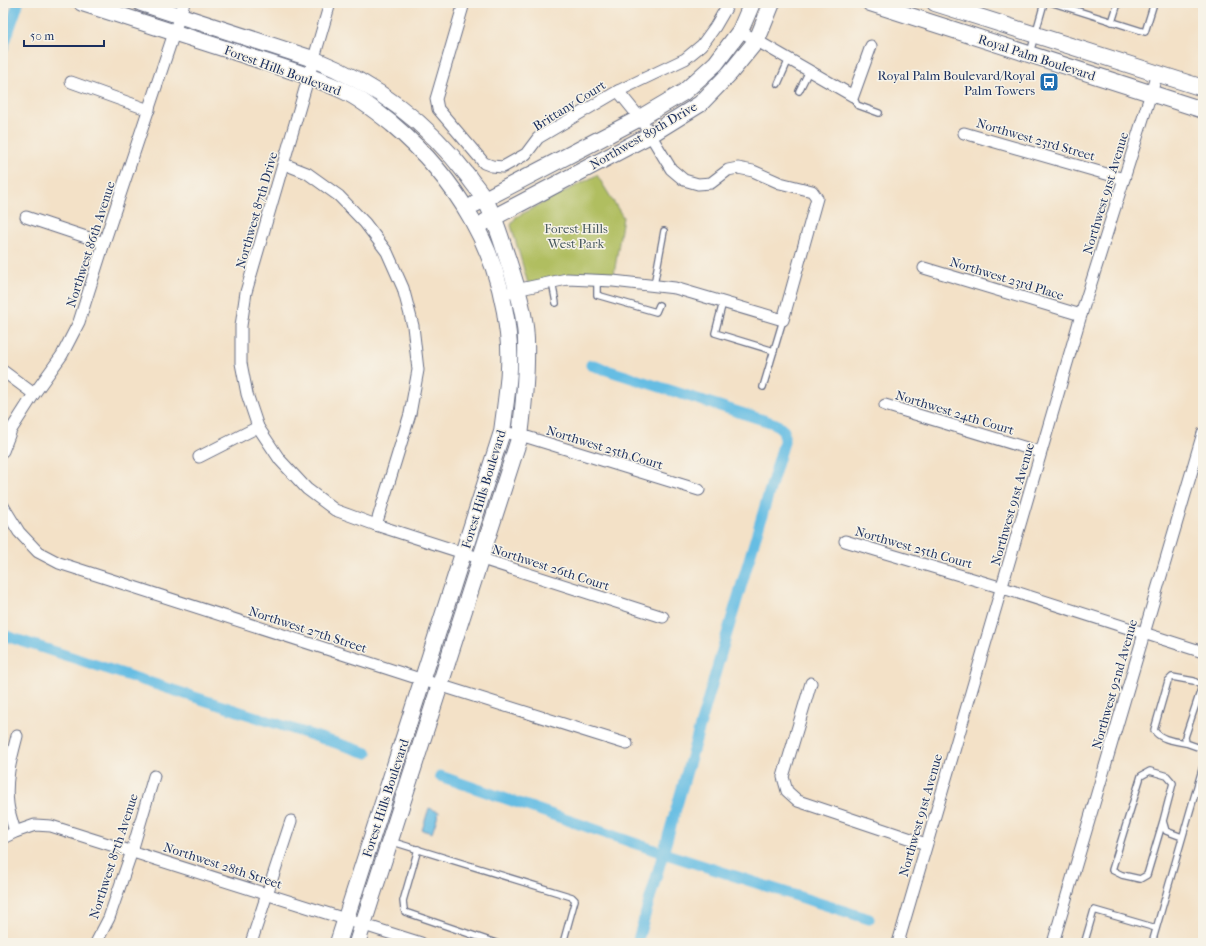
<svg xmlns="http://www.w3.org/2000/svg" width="1206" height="946" viewBox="0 0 1206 946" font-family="'IM FELL French Canon',serif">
	<rect width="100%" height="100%" fill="#f7f3e8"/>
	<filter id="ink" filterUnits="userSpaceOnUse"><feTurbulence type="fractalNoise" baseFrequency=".025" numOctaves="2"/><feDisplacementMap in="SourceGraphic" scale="8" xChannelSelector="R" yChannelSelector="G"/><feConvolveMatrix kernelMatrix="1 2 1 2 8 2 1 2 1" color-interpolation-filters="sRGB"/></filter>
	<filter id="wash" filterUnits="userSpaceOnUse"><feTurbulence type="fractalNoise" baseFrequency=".012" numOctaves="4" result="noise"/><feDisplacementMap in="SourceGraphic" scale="16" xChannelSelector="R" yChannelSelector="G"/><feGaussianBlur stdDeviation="0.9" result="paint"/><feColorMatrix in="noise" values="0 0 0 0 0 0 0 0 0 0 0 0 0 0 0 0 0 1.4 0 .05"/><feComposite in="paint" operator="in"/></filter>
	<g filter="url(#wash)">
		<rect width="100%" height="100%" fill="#f3e1c7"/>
		<path fill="#b0be60" stroke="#66765f" d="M597 175 623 217 613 281 567 279 529 287 511 225 516 217Z"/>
		<path fill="#66bde3" stroke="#4076a0" d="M429 808 439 812 432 833 422 830Z"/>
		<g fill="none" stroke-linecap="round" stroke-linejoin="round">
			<g stroke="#66bde3" stroke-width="11">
				<path d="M3 48 18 4"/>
				<path d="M591 365 776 424 784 431V442L723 647 637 943"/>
				<path d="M3 635 367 753"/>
				<path d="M440 776 663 853 869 919"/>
			</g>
		</g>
	</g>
	<g filter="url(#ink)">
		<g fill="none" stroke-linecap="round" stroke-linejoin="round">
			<defs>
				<g id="lane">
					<path d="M1053 3 1145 32 1154 3"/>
					<path d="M1112 22 1118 3"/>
					<path d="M1030 53 1044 3"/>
					<path d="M778 84 789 59"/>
					<path d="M799 91 809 71"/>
					<path d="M853 96 857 105 879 113"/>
					<path d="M597 280V295L656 312 659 305"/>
					<path d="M552 282 556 303"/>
					<path d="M654 285 664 231"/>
					<path d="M723 302 715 333 774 351"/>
					<path d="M763 387 783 320"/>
					<path d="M1203 688 1201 689 1185 737 1186 743 1203 749"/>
					<path d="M1186 743C1175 741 1160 740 1154 730L1168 681 1172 677 1194 681 1203 687"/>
					<path d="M1163 821 1147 875 1140 879 1122 875 1112 870 1141 776 1150 771 1167 776 1173 783 1163 821 1166 831 1182 837"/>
					<path d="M390 841 572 897 575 900 563 943"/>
					<path d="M418 849 403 901 404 909 405 912 496 943"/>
					<path d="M1090 943 1085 941 1094 910 1156 928"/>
					<path d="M1152 943 1203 766"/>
				</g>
				<g id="street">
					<path d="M330 3 246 292 241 326V363L247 394 258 427 280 460 307 489 335 510 376 525 663 617"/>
					<path d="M464 3 436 99 438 109 484 163 492 166 503 167 526 154 538 138 618 91 685 59 702 45 715 27 729 3"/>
					<path d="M740 31 853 96 871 46"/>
					<path d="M71 82 149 110"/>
					<path d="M964 133 1124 179"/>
					<path d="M284 164 307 173 339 196 365 223 387 252 403 288 413 326 418 370 410 414 376 525"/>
					<path d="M26 217 104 243"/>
					<path d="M924 268 1081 315"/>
					<path d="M503 295 525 288 567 279 613 281 675 288 783 320 817 198 812 191 780 183 753 171 738 168 728 170 711 183 698 184 684 180 671 169 640 118 618 91"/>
					<path d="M3 371 34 394"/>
					<path d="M885 405 1040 452"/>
					<path d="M502 432 527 437 699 490"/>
					<path d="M3 451 11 430 34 394 62 355 79 322 104 243 184 3"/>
					<path d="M199 457 258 427"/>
					<path d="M3 506 19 532 38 552 59 563 423 680 627 744"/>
					<path d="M845 541 1003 588 1203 652"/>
					<path d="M811 683 783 777 787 791 798 801 926 844"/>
					<path d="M15 832C13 823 9 814 8 804 5 780 11 759 17 736"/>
					<path d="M3 838 15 832 35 825 51 826 421 943"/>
					<path d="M96 943 109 918 132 851 154 776"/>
					<path d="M251 943 291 821"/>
					<path d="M898 943 1081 315 1157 74"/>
					<path d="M1053 943 1203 433"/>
				</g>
				<g id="secondary">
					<path d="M82 3C135 20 188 37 241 54 276 66 311 75 344 91 361 99 377 112 392 124 456 178 500 250 508 334 512 367 506 399 502 432L338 943"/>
					<path d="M141 3 313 59C376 84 427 122 468 176 473 184 481 192 485 200 496 219 501 240 508 260 516 285 525 312 526 339 527 372 524 404 520 436L357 943"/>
					<path d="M870 3 1203 110"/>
					<path d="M935 3 1203 88"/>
					<path d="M475 204 640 118 684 92 716 63 740 31 752 3"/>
					<path d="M485 222 650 135 700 104 730 73 757 40 772 3"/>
				</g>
			</defs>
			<use href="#lane" stroke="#676d83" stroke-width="8"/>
			<use href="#street" stroke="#676d83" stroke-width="13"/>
			<use href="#secondary" stroke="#676d83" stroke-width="18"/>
			<use href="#lane" stroke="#fff" stroke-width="5.5"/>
			<use href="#street" stroke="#fff" stroke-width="11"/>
			<use href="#secondary" stroke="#fff" stroke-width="16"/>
		</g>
	</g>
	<defs>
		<symbol id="bus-square" viewBox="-11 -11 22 22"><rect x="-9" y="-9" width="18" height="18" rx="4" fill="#1f6fb2" stroke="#f7f3e8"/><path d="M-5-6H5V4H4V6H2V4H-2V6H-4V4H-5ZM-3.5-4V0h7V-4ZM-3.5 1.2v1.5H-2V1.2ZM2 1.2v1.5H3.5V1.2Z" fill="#fff"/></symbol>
	</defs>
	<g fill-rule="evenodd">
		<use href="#bus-square" x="1038" y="71" width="22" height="22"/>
	</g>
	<g text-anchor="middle" stroke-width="3" stroke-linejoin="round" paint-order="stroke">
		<g font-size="13" fill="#1b2f5e" stroke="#f7f3e8">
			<text transform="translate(1037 57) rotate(18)" y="5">Royal Palm Boulevard</text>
			<text transform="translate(283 70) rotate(20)" y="5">Forest Hills Boulevard</text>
			<text transform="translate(569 105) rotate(-32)" y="5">Brittany Court</text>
			<text transform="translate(643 135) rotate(-30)" y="5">Northwest 89th Drive</text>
			<text transform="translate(1036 139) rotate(16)" y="5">Northwest 23rd Street</text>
			<text transform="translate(1105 193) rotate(-73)" y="5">Northwest 91st Avenue</text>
			<text transform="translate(256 210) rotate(-74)" y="5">Northwest 87th Drive</text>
			<text transform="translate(90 244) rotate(-72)" y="5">Northwest 86th Avenue</text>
			<text transform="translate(1007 278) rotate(17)" y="5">Northwest 23rd Place</text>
			<text transform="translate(955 412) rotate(17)" y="5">Northwest 24th Court</text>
			<text transform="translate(605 447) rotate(17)" y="5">Northwest 25th Court</text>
			<text transform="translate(483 489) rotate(-73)" y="5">Forest Hills Boulevard</text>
			<text transform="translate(1012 504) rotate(-74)" y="5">Northwest 91st Avenue</text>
			<text transform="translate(914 547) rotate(16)" y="5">Northwest 25th Court</text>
			<text transform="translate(551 567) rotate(18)" y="5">Northwest 26th Court</text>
			<text transform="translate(308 629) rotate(18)" y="5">Northwest 27th Street</text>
			<text transform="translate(1114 684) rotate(-74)" y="5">Northwest 92nd Avenue</text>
			<text transform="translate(385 798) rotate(-72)" y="5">Forest Hills Boulevard</text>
			<text transform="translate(920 815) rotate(-74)" y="5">Northwest 91st Avenue</text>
			<text transform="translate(113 856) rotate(-72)" y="5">Northwest 87th Avenue</text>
			<text transform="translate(223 865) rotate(18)" y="5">Northwest 28th Street</text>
		</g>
		<g font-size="13" fill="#1b2f5e" stroke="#f7f3e8" text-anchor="end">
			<text x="1035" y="80">Royal Palm Boulevard/Royal<tspan x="1035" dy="15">Palm Towers</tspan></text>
		</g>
		<g font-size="13" fill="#485a5f" stroke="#f7f3e8">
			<text x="576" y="233">Forest Hills<tspan x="576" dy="15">West Park</tspan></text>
		</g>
	</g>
	<rect width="1206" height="946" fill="none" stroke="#f7f3e8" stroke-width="16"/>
	<path d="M24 40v6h80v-6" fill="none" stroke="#1b2f5e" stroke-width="2"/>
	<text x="30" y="40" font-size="12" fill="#1b2f5e" stroke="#f7f3e8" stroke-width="3" paint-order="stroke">50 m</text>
</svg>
